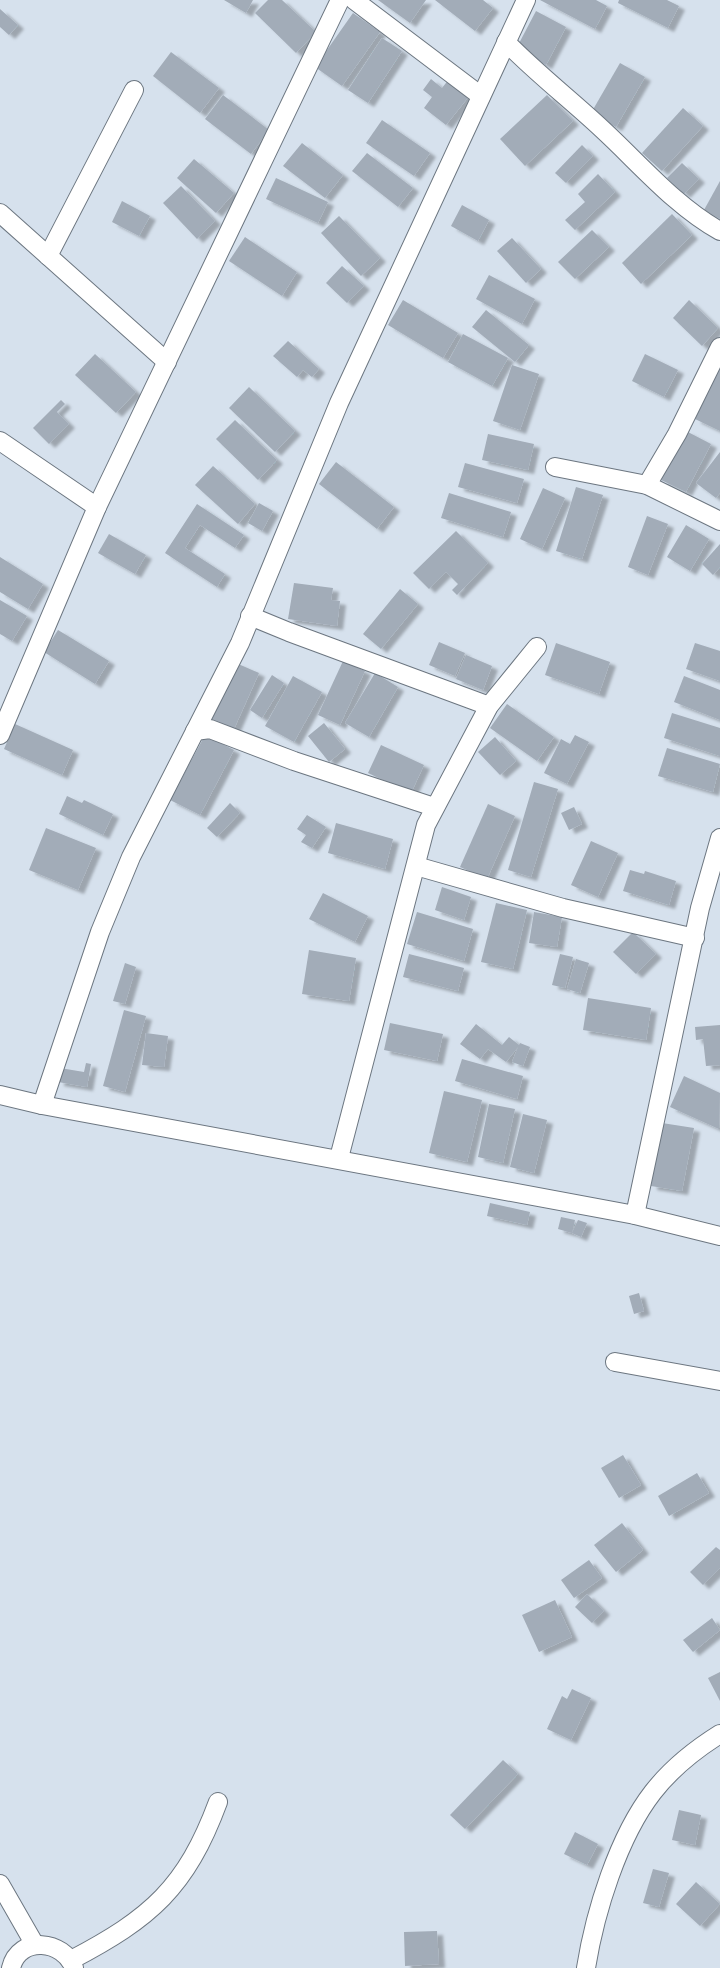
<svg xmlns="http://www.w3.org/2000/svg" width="720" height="1968" viewBox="0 0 720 1968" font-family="Jost,sans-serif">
	<defs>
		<filter id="shadow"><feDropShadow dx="6" dy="4" stdDeviation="1.5" flood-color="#0004"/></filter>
	</defs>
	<rect width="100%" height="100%" fill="#d6e1ed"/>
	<g fill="#a2acb8" filter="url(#shadow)">
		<path d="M224 0H253L246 13Z"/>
		<path d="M268 0H282L316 32 296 53 255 13Z"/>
		<path d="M378 0H426L410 23Z"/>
		<path d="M435 0H483L493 8 475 31Z"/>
		<path d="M540 0H596L607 6 595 29Z"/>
		<path d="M619 0H667L679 6 668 28 618 3Z"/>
		<path d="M0 9 18 25 9 35 0 27Z"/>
		<path d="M536 11 566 27 546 65 516 49Z"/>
		<path d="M353 13 380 32 342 86 315 67Z"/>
		<path d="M382 38 402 51 368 103 348 90Z"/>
		<path d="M171 52 219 88 200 113 153 76Z"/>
		<path d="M620 63 645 77 616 127 591 113Z"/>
		<path d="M431 79 442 88 449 79 470 95 446 125 424 108 432 97 423 90Z"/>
		<path d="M223 95 269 130 251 154 205 119Z"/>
		<path d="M547 95 573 121 525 166 500 139Z"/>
		<path d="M683 108 703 126 662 171 642 153Z"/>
		<path d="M382 120 430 153 414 176 366 143Z"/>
		<path d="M302 143 343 175 325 198 283 166Z"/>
		<path d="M582 145 593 156 566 183 555 173Z"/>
		<path d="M367 153 413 188 398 207 352 171Z"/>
		<path d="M194 159 234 193 216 213 177 178Z"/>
		<path d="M682 163 699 179 684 194 667 178Z"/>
		<path d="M598 174 615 192 575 230 565 220 585 202 578 194Z"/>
		<path d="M276 178 328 202 318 223 266 199Z"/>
		<path d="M720 181V219L704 210Z"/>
		<path d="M181 186 215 221 197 239 163 203Z"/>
		<path d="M122 201 150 216 139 236 112 222Z"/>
		<path d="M462 205 489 220 478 241 451 226Z"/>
		<path d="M672 214 692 235 641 284 622 263Z"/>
		<path d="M339 216 380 258 361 276 321 233Z"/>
		<path d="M592 230 609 247 575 279 558 262Z"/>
		<path d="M245 237 297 272 282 296 229 261Z"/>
		<path d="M512 238 541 269 526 283 497 251Z"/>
		<path d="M342 266 364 286 347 303 326 283Z"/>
		<path d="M489 275 535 299 522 324 476 299Z"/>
		<path d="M403 300 458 333 443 358 388 325Z"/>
		<path d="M689 300 718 328 702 346 673 318Z"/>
		<path d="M486 310 529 345 515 362 472 327Z"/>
		<path d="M463 334 508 358 492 386 448 362Z"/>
		<path d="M288 341 319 369 312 377 303 370 297 377 273 356Z"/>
		<path d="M95 354 136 392 116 413 75 375Z"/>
		<path d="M645 354 678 370 664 397 632 381Z"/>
		<path d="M512 365 539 374 520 430 493 421Z"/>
		<path d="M720 366V431L695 419Z"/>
		<path d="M249 387 295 431 275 452 229 408Z"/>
		<path d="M61 400 65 404 57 412 69 424 49 444 33 428Z"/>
		<path d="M235 420 277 460 258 480 216 439Z"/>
		<path d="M686 431 711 444 686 492 661 480Z"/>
		<path d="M488 434 534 444 528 470 482 460Z"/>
		<path d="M720 452V493L716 498 696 483Z"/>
		<path d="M336 462 394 507 377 529 319 484Z"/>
		<path d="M465 463 524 479 517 503 458 487Z"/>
		<path d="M213 466 255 504 238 524 195 485Z"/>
		<path d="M576 487 603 495 582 559 556 551Z"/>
		<path d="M543 488 565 498 542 549 520 539Z"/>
		<path d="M449 493 511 512 503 537 441 518Z"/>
		<path d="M259 503 273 511 262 531 248 523Z"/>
		<path d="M197 504 244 535 235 548 200 525 185 548 225 574 217 587 165 553Z"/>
		<path d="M647 516 668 524 648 575 628 567Z"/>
		<path d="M686 525 709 539 690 571 667 557Z"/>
		<path d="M456 531 488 563 457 595 452 590 458 584 446 572 429 589 413 573Z"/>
		<path d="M109 534 146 555 135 574 98 553Z"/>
		<path d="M720 544V567L713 575 702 564Z"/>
		<path d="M0 557 43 584 28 609 0 592Z"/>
		<path d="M294 583 333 588 331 600 340 601 337 626 288 619Z"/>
		<path d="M400 589 418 604 381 649 363 634Z"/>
		<path d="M0 600 27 616 12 641 0 634Z"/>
		<path d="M58 630 109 661 95 684 44 652Z"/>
		<path d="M439 642 465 653 455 676 429 665Z"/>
		<path d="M556 643 610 662 599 694 545 675Z"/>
		<path d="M695 643 720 651V681L686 669Z"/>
		<path d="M466 655 492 666 483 690 456 679Z"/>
		<path d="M343 661 365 671 340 725 318 715Z"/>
		<path d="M236 663 259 673 234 729 211 720Z"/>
		<path d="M375 673 398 687 369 737 345 723Z"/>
		<path d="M272 675 284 683 262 718 250 710Z"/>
		<path d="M293 676 322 692 294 742 265 726Z"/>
		<path d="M684 676 720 690V720L674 702Z"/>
		<path d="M507 704 554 737 537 761 490 728Z"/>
		<path d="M672 713 720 728V756L664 738Z"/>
		<path d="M324 723 345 749 329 762 308 736Z"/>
		<path d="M15 724 73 750 62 775 4 749Z"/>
		<path d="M205 735 234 750 200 815 170 800Z"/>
		<path d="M575 735 589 742 567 784 544 773 561 739 570 744Z"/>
		<path d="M495 737 516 761 500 775 478 752Z"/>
		<path d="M381 745 424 765 411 793 368 773Z"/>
		<path d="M667 748 720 764 713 792 658 776Z"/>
		<path d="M534 782 558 789 531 877 508 870Z"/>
		<path d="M67 796 82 803 84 800 113 814 103 835 59 814Z"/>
		<path d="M230 803 240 813 217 837 207 828Z"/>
		<path d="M488 804 515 816 487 879 460 867Z"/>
		<path d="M574 807 582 824 569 830 561 813Z"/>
		<path d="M307 815 326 827 312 848 301 842 306 835 297 829Z"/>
		<path d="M336 823 393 839 385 869 328 853Z"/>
		<path d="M46 828 96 848 78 890 29 870Z"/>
		<path d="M591 841 618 853 598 897 571 885Z"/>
		<path d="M630 870 644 874 645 871 676 881 669 905 623 891Z"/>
		<path d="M442 887 471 897 464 920 435 910Z"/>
		<path d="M323 893 368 916 355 942 309 919Z"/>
		<path d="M496 903 527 910 513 969 481 962Z"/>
		<path d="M417 912 473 929 464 961 407 944Z"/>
		<path d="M534 912 562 917 557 947 529 943Z"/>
		<path d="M633 932 656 954 636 974 613 952Z"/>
		<path d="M309 950 356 958 349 1001 302 994Z"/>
		<path d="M409 954 464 968 458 991 403 977Z"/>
		<path d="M560 954 573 957 565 988 552 985Z"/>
		<path d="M576 959 589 963 580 993 567 989Z"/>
		<path d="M125 963 136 967 125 1004 113 1001Z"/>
		<path d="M588 998 651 1008 646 1040 583 1030Z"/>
		<path d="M124 1010 146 1016 125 1092 103 1086Z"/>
		<path d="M390 1023 443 1034 437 1061 384 1050Z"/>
		<path d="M476 1024 502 1045 509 1037 519 1045 520 1043 530 1047 523 1066 512 1062 518 1047 506 1062 488 1049 480 1059 460 1044Z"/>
		<path d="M720 1025V1065L706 1066 703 1039 696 1040 695 1027Z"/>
		<path d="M146 1033 168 1036 164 1067 142 1065Z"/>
		<path d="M462 1059 523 1076 517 1099 455 1081Z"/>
		<path d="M86 1063 91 1064 87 1087 58 1082 60 1068 84 1072Z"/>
		<path d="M684 1076 720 1093 719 1129 670 1107Z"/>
		<path d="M444 1091 482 1100 467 1162 429 1153Z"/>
		<path d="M489 1104 515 1109 503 1163 478 1157Z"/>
		<path d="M523 1114 547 1120 534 1173 510 1167Z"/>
		<path d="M662 1123 694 1128 682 1191 651 1186Z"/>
		<path d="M490 1203 530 1212 527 1225 487 1216Z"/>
		<path d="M561 1217 575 1220 572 1233 558 1229Z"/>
		<path d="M578 1220 587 1223 581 1237 572 1233Z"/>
		<path d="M639 1293 644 1311 634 1314 629 1296Z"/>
		<path d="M623 1455 641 1485 619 1498 601 1468Z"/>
		<path d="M697 1473 709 1493 669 1516 658 1496Z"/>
		<path d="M622 1523 643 1550 616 1572 594 1545Z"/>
		<path d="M716 1547 720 1550V1568L703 1585 690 1572Z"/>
		<path d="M589 1560 602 1578 574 1598 561 1580Z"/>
		<path d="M587 1594 604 1611 592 1623 575 1607Z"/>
		<path d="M555 1600 572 1637 539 1652 522 1615Z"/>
		<path d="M712 1618 720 1630 693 1652 683 1640Z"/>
		<path d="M720 1672V1701L708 1678Z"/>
		<path d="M572 1689 591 1698 571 1740 547 1729 562 1696 567 1699Z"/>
		<path d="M503 1760 518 1774 465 1829 450 1815Z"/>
		<path d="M679 1810 701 1815 695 1845 672 1840Z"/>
		<path d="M575 1832 598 1844 587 1865 564 1854Z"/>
		<path d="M653 1869 669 1873 659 1907 643 1903Z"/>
		<path d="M696 1882 720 1904 700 1926 676 1904Z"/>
		<path d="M437 1931 439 1964 405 1966 404 1932Z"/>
	</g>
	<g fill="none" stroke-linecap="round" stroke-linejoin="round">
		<defs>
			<g id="minor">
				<path d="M354 0 481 96"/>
				<path d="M506 42C536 73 570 99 602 129 639 163 675 206 720 231"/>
				<path d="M0 213 167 362"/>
				<path d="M48 256 134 90"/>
				<path d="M0 441 97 507"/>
				<path d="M555 467 647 485 720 521"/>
				<path d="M647 485 677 434 720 347"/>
				<path d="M250 616 289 632 489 706"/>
				<path d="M195 731 210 729 294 761 434 807"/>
				<path d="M0 735 97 507 340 0"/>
				<path d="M416 866 563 908 695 938"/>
				<path d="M0 1095 42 1105 635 1215 720 1236"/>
				<path d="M42 1105 100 932 131 857 240 643 339 403 526 0"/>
				<path d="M339 1158 426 825 489 706 537 647"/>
				<path d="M635 1215 700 908 720 838"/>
				<path d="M615 1362 720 1381"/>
				<path d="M0 1884 35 1945"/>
				<path d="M71 1960C151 1918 186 1888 218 1802"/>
				<path d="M11 1968C19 1935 64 1940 74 1968"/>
				<path d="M586 1968C595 1912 618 1837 653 1792 671 1769 696 1749 720 1734"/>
			</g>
		</defs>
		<use href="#minor" stroke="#6c7680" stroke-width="20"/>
		<use href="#minor" stroke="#fff" stroke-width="18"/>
	</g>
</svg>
